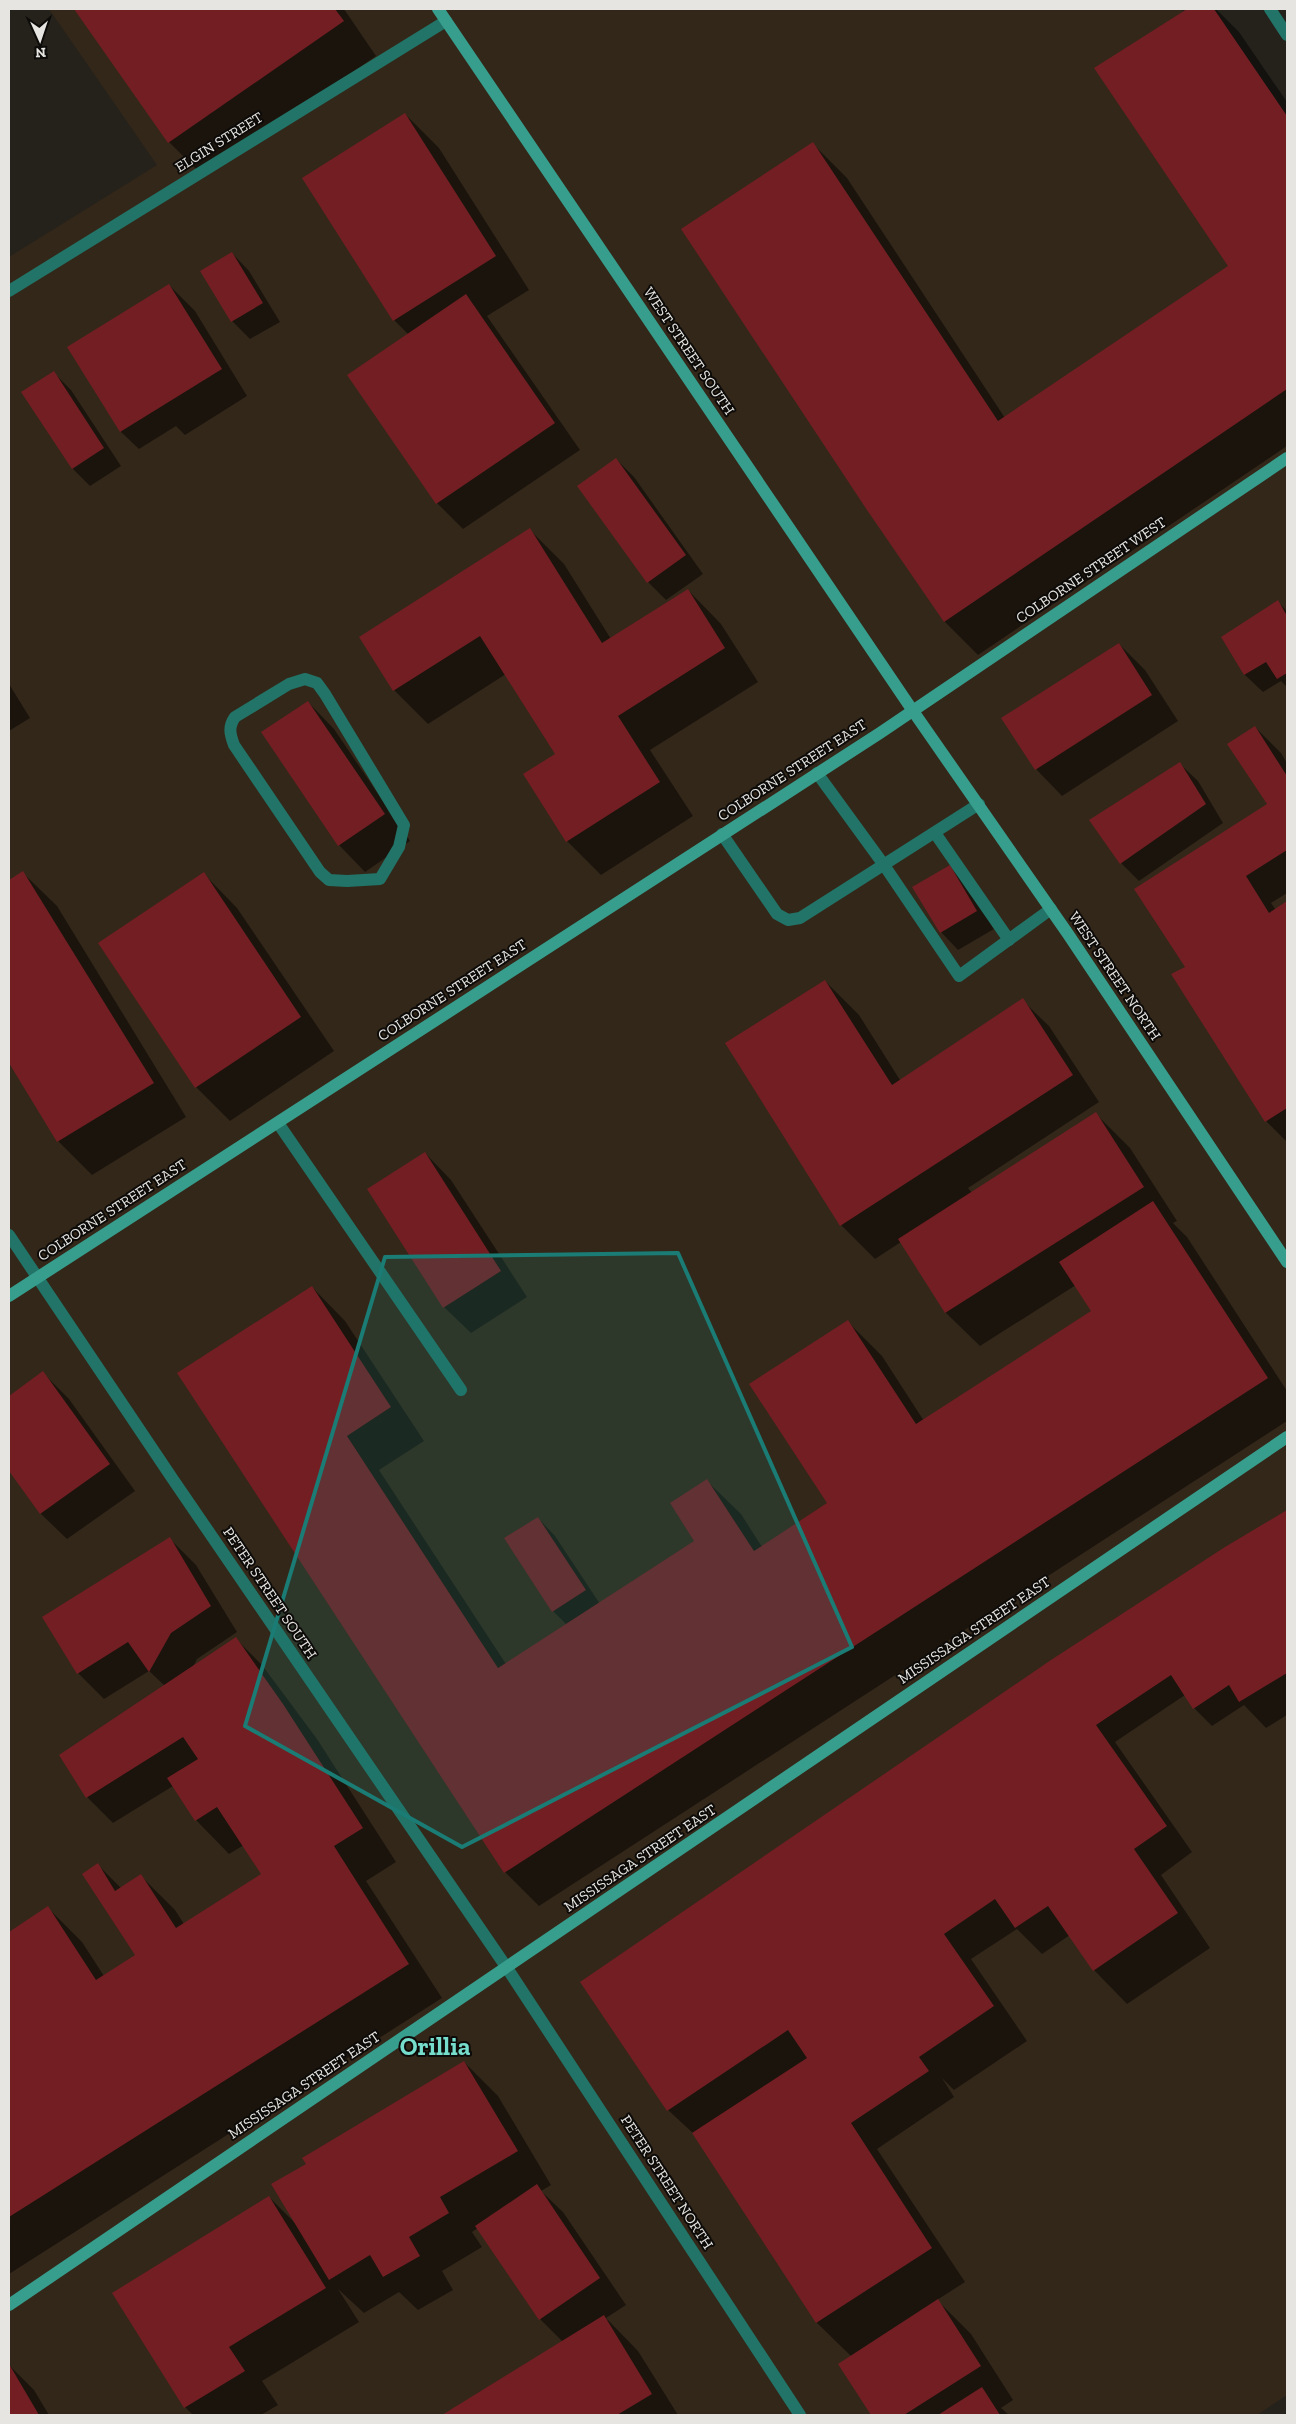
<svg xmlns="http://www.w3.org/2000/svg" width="1296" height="2424" viewBox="0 0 1296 2424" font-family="'Zilla Slab',serif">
	<rect width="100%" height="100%" fill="#25221c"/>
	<path fill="#332719" d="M49 9H1181L1287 163V2395L1257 2415H9V257L157 165Z"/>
	<g fill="#0007">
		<path d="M75 9H344L376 56 203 176 169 142Z"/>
		<path d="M1189 9H1216L1239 32 1287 102V446L978 655 945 622 867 509 813 144 847 178 1005 418 1229 266 1096 68Z"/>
		<path d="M405 114 439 148 529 290 487 316 580 450 463 529 437 503 349 376 409 335 394 320Z"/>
		<path d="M232 253 249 271 280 322 250 339 232 321Z"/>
		<path d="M169 285 195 311 247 396 185 435 176 426 139 449 121 432 69 347Z"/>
		<path d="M54 373 71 390 121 466 90 486 72 468Z"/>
		<path d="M616 459 634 477 703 574 666 600 648 582 579 486Z"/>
		<path d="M530 530 564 564 611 639 688 590 721 624 758 682 650 750 693 816 601 875 567 841 557 754 506 674 428 724 394 690Z"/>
		<path d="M1278 602 1287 611V687L1281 681 1263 692 1245 675 1222 638Z"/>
		<path d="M1119 644 1145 670 1178 721 1062 796 1036 769Z"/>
		<path d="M9 684 30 718 9 731Z"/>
		<path d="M308 702 334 729 410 841 365 872 339 845Z"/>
		<path d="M1255 727 1281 753 1287 763V893L1271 903 1276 910 1287 903V1142L1266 1121 1187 968 1268 805Z"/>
		<path d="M1180 764 1198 781 1223 823 1139 881 1121 863Z"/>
		<path d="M949 867 967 884 994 929 958 950 941 932Z"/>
		<path d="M23 873 57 906 186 1117 92 1175 58 1141 9 1061V881Z"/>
		<path d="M204 874 237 908 334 1051 230 1121 196 1087 99 944Z"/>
		<path d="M825 981 859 1015 900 1080 1022 1000 1049 1026 1099 1102 968 1188 972 1193 1096 1114 1130 1148 1177 1221 1173 1223 1187 1237 1287 1391V1421L539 1906 505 1872 179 1373 312 1287 345 1321 424 1441 379 1470 506 1664 567 1625 553 1611 538 1518 555 1536 600 1604 696 1541 707 1481 741 1514 762 1547 829 1504 848 1322 882 1356 924 1421 1093 1312 1076 1285 980 1346 946 1313 901 1242 875 1259 841 1225Z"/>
		<path d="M425 1153 451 1180 527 1297 471 1333 444 1307Z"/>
		<path d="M43 1373 69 1399 135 1491 67 1539 40 1513 9 1469V1398Z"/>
		<path d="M1287 1511V1715L1266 1728 1244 1705 1212 1726 1194 1708 1185 1695 1115 1742 1192 1852 1161 1875 1210 1948 1127 2004 1094 1970 1070 1935 1042 1954 1017 1929 971 1959 1027 2041 954 2090 942 2078 954 2097 877 2149 965 2282 937 2300 971 2334 1013 2400 1001 2408 1009 2415H873L840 2365 852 2357 817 2323 695 2135 668 2110 1225 1549Z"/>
		<path d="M170 1539 196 1565 237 1632 197 1659 193 1667 236 1639 262 1665 317 1739 396 1862 366 1881 442 1998 9 2274V1933L48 1908 82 1942 104 1976 137 1956 98 1865 121 1888 141 1876 175 1910 184 1924 263 1874 244 1845 229 1854 196 1820 173 1786 113 1823 87 1797 165 1686 149 1671 104 1699 78 1673Z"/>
		<path d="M464 2062 498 2096 551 2185 541 2191 563 2212 626 2305 606 2318 638 2351 678 2415H445L563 2342 540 2319 478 2228 472 2232 482 2247 442 2271 453 2290 418 2310 399 2292 364 2313 338 2289 359 2322 262 2381 278 2405 261 2415H193L185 2407 269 2197 296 2224 307 2164Z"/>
		<path d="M9 2365 34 2390 49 2415H9Z"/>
	</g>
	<g fill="#731e23">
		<path d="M74 9H335L344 21 168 143Z"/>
		<path d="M1187 9H1214L1287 116V389L944 622 867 510 681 229 813 142 998 421 1228 266 1094 68Z"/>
		<path d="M405 113 496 256 393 321 302 178Z"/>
		<path d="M232 252 263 303 231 322 200 271Z"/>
		<path d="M169 284 222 369 120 432 67 347Z"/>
		<path d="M466 294 555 423 436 504 347 375Z"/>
		<path d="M54 371 104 448 72 469 21 392Z"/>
		<path d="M616 458 686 555 647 583 577 486Z"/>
		<path d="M530 528 602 643 688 589 725 648 618 716 660 782 566 842 523 774 555 754 480 636 393 691 359 637Z"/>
		<path d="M1278 600 1287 616V673L1277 679 1266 662 1244 675 1221 637Z"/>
		<path d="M1119 643 1152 695 1035 770 1001 718Z"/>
		<path d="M308 701 385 814 338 846 261 732Z"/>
		<path d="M1255 726 1287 776V850L1246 876 1269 913 1287 901V1108L1265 1122 1171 974 1185 967 1134 889 1267 804 1227 744Z"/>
		<path d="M1180 762 1206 804 1120 864 1089 820Z"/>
		<path d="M950 865 977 911 940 933 912 887Z"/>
		<path d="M23 871 154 1083 57 1142 9 1063V880Z"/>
		<path d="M204 872 301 1017 195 1088 98 943Z"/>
		<path d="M825 980 892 1085 1023 998 1073 1075 840 1226 725 1043Z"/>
		<path d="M1096 1112 1144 1187 945 1313 898 1239Z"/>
		<path d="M425 1152 501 1271 443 1308 367 1189Z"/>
		<path d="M1153 1201 1268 1378 504 1873 177 1373 312 1286 391 1407 347 1436 498 1668 694 1541 670 1503 707 1479 754 1551 827 1503 749 1384 848 1320 916 1424 1091 1311 1059 1262Z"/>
		<path d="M43 1371 110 1464 40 1514 9 1471V1396Z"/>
		<path d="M1287 1510V1673L1239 1702 1229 1685 1193 1709 1171 1675 1096 1725 1167 1826 1134 1849 1178 1913 1093 1971 1048 1906 1015 1928 995 1899 944 1934 994 2006 919 2057 929 2071 851 2123 932 2248 816 2323 692 2133 807 2058 788 2030 667 2111 580 1982 1051 1660 1225 1547Z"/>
		<path d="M538 1517 586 1590 552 1612 504 1538Z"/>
		<path d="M170 1537 211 1606 171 1633 149 1672 128 1642 77 1674 42 1617Z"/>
		<path d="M236 1637 283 1704 363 1828 334 1846 409 1964 9 2217V1932L48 1906 96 1980 135 1955 82 1874 98 1863 115 1891 141 1874 176 1928 261 1874 217 1807 195 1821 167 1778 198 1759 183 1737 86 1798 59 1755Z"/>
		<path d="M464 2061 518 2151 440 2197 449 2213 409 2237 420 2256 383 2277 370 2255 329 2280 271 2184 306 2164 302 2158Z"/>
		<path d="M537 2184 600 2278 539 2320 475 2226Z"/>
		<path d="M269 2196 326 2288 229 2347 245 2371 184 2408 112 2293Z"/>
		<path d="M938 2299 981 2366 904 2415H871L838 2364Z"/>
		<path d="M604 2315 652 2394 617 2415H442Z"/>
		<path d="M9 2364 39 2415H9Z"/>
		<path d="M982 2387 1000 2415H938Z"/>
	</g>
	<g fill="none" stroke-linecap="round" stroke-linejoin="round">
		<g stroke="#217467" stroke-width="12">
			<path d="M305 679 317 683 325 694 404 825 399 847 380 879 347 881 329 880 320 872 234 745C230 734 228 727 235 717L289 684Z"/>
			<path d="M817 773 884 865 959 976 1051 909"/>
			<path d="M935 833 1009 940"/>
			<path d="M722 834 777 914 788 920 800 918 979 804"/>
			<path d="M278 1123 461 1390"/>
		</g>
		<g stroke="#217467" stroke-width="12">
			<path d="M1270 9 1287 35"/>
			<path d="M9 291 446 21"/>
			<path d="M9 1235 172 1478 507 1968 800 2415"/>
		</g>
		<g stroke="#379e8d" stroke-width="12">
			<path d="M438 9 913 711 1068 934 1287 1262"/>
			<path d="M9 1296 880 733 1287 458"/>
			<path d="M9 2305 1287 1437"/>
		</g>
	</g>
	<path fill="#1a7c74" fill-opacity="0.2" stroke="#1a7c74" stroke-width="4" stroke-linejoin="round" d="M678 1253 852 1647 462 1847 245 1726 385 1257Z"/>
	<g text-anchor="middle" stroke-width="4" stroke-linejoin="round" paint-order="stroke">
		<g font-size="15" fill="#e7e5e1" stroke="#0d0b09">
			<text transform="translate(219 142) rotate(-32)" y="5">ELGIN STREET</text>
			<text transform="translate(689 351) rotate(56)" y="5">WEST STREET SOUTH</text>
			<text transform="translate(1091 570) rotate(-34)" y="5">COLBORNE STREET WEST</text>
			<text transform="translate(792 770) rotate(-33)" y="5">COLBORNE STREET EAST</text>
			<text transform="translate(1115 976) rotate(56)" y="5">WEST STREET NORTH</text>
			<text transform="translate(452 990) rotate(-33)" y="5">COLBORNE STREET EAST</text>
			<text transform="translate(112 1210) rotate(-33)" y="5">COLBORNE STREET EAST</text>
			<text transform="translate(270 1593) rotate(56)" y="5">PETER STREET SOUTH</text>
			<text transform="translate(974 1630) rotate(-34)" y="5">MISSISSAGA STREET EAST</text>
			<text transform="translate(640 1858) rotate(-34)" y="5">MISSISSAGA STREET EAST</text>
			<text transform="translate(304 2085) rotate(-34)" y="5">MISSISSAGA STREET EAST</text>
			<text transform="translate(667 2182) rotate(57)" y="5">PETER STREET NORTH</text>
		</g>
		<g font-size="25" font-weight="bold" fill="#76ddcc" stroke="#0d0b09">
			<text x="435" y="2055">Orillia</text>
		</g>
	</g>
	<rect width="1296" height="2424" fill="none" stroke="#e7e5e1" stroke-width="20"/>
	<g transform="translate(40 40) rotate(177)" stroke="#0d0b09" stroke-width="4" paint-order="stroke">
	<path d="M0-4L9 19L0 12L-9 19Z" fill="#e7e5e1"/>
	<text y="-8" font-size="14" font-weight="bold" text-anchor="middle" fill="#e7e5e1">N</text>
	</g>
</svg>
